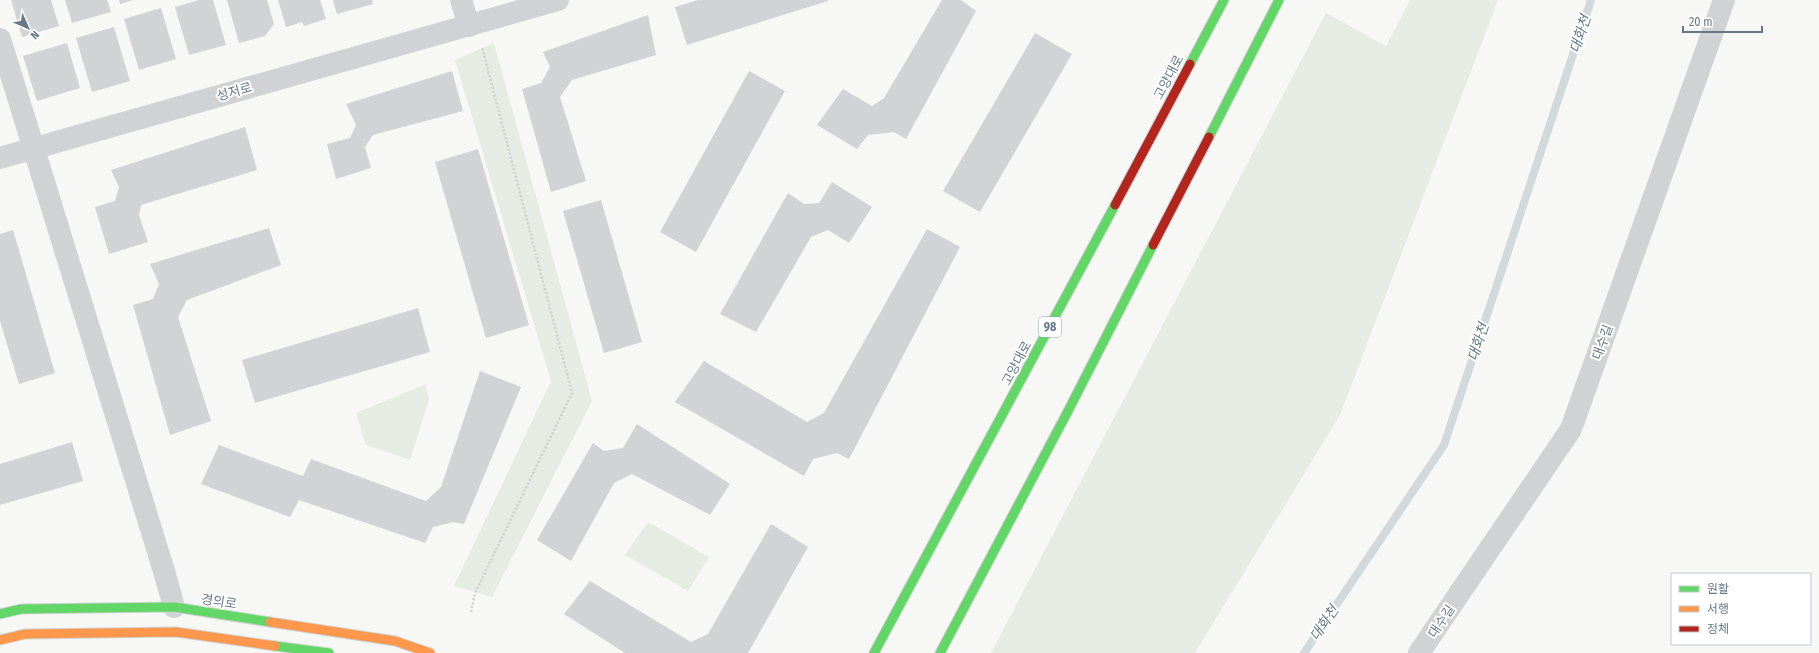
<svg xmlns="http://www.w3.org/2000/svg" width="1819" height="653" viewBox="0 0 1819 653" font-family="'Fira Sans Condensed','Noto Sans KR',sans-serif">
	<rect width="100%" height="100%" fill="#f7f7f6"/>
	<g fill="#e6ebe4">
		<path d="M1410 0H1498L1340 415 1195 653H991L1326 13 1386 46Z"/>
		<path d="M494 43 592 401 492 597 454 586 551 381 455 60Z"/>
		<path d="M426 384 429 400 410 460 366 445 356 413Z"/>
		<path d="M648 522 709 557 688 591 625 555Z"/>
	</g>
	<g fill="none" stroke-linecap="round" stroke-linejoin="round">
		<path stroke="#d2d9dc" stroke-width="8" d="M1304 653 1444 445 1591 0"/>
	</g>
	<g fill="#d2d3d4">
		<path d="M11 0H51L59 26 22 37Z"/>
		<path d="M65 0H107L111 12 72 23Z"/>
		<path d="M119 0H133L120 4Z"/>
		<path d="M199 0H213L226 45 189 55 175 7Z"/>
		<path d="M227 0H267L274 24 265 36 239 43Z"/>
		<path d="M278 0H320L326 19 304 26 302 22 286 27Z"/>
		<path d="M333 0H372L373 4 337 14Z"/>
		<path d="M698 0H828V1L687 45 675 7Z"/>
		<path d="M942 0H961L976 11 906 139 894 132 868 135 857 149 817 125 843 89 872 106 884 98Z"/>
		<path d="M161 8 176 59 139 70 124 19Z"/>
		<path d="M648 15 656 55 572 80 560 97 586 181 551 192 522 89 541 83 550 67 543 52Z"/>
		<path d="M114 27 130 81 92 92 76 38Z"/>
		<path d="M1035 33 1072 54 980 212 943 191Z"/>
		<path d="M67 43 80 88 37 101 23 56Z"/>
		<path d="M452 71 463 111 373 135 365 147 371 168 336 179 327 144 350 138 356 125 346 104Z"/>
		<path d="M749 71 785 91 696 252 660 232Z"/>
		<path d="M245 127 257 170 141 205 139 215 148 242 109 254 95 207 115 201 119 187 111 170Z"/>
		<path d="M478 149 529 325 486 338 435 162Z"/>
		<path d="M832 182 872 207 849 243 828 230 811 237 756 332 720 314 788 193 804 204 819 203Z"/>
		<path d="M601 200 642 342 604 353 563 211Z"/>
		<path d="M269 228 281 265 187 300 178 317 211 421 170 435 133 305 153 299 159 284 150 264Z"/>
		<path d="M927 229 960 247 849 459 837 453 813 459 804 476 675 402 704 361 807 422 824 413Z"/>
		<path d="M13 230 55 373 19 384 0 321V234Z"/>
		<path d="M418 308 430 352 255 403 242 360Z"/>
		<path d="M480 371 521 387 464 524 453 522 433 527 425 543 299 500 290 517 201 484 219 445 303 476 311 459 426 501 441 487Z"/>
		<path d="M637 424 730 484 710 515 632 474 614 483 571 561 537 540 593 443 604 451 623 448Z"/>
		<path d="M72 442 83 481 0 505V464Z"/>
		<path d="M771 524 808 547 748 653H625L564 614 590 581 691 642 708 634Z"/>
	</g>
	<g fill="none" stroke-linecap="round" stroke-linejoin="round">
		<defs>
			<g id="fast">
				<path d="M1190 64 1224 0"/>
				<path d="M1209 137 1279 0"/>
				<path d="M0 614 21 609 174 607 270 622"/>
				<path d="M275 646 329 653"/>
				<path d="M874 653 1115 205"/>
				<path d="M940 653 1068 411 1153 245"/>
			</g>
			<g id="slow">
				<path d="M270 622 395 641 430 653"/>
				<path d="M0 640 25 634 176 632 275 646"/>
			</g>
			<g id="jam">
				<path d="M1115 205 1190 64"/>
				<path d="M1153 245 1209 137"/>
			</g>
		</defs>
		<use href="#fast" stroke="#d2d3d4" stroke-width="11"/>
		<use href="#slow" stroke="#d2d3d4" stroke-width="11"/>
		<use href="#jam" stroke="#d2d3d4" stroke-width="11"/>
		<path stroke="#cdcfd0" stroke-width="2.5" stroke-dasharray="2 2" stroke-linecap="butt" d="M471 612 475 593 572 393 482 47"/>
		<g stroke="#d1d2d3" stroke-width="22">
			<path d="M461 0 469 26"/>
			<path d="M0 39 164 571 174 607"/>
			<path d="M0 158 558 0"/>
			<path d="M1419 653 1571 429 1724 0"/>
		</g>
		<use href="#fast" stroke="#63d668" stroke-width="9"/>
		<use href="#slow" stroke="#ff974d" stroke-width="9"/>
		<use href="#jam" stroke="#b3261e" stroke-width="9"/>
	</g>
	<g text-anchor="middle" stroke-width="4" stroke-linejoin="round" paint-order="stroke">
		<rect fill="#fff" stroke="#93a0ac" stroke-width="1" x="1039" y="317" width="22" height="20" rx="3"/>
		<g font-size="12" font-weight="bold" fill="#657888">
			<text x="1050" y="331">98</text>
		</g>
		<g font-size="13" fill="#657888" stroke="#fff">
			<text transform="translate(1168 77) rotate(-62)" y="5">고양대로</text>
			<text transform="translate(234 91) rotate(-16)" y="5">성저로</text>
			<text transform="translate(1602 342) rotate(-70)" y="5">대수길</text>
			<text transform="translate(1016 363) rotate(-62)" y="5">고양대로</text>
			<text transform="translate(219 601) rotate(9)" y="5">경의로</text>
			<text transform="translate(1441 621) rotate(-56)" y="5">대수길</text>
		</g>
		<g font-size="14" font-style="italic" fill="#617983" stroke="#fff">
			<text transform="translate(1580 34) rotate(-72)" y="5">대화천</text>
			<text transform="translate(1478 342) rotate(-72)" y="5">대화천</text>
			<text transform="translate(1324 623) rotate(-56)" y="5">대화천</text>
		</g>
	</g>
	<rect x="1671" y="573" width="140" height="72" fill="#ffffff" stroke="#c1c9cf"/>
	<rect x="1679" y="586" width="20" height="6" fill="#63d668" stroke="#c1c9cf"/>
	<text x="1707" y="593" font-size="12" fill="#657888">원활</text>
	<rect x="1679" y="606" width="20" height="6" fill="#ff974d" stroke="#c1c9cf"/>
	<text x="1707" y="613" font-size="12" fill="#657888">서행</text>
	<rect x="1679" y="626" width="20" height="6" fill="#b3261e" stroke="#c1c9cf"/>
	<text x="1707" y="633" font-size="12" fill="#657888">정체</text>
	<g transform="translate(28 28) rotate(135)" stroke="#ffffff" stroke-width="3" paint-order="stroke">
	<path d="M0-3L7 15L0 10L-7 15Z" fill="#657888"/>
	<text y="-6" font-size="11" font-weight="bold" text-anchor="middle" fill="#657888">N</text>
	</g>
	<path d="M1683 26v6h79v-6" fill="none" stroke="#657888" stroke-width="2"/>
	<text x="1689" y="26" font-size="12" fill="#657888" stroke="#ffffff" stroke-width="3" paint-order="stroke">20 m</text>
</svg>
